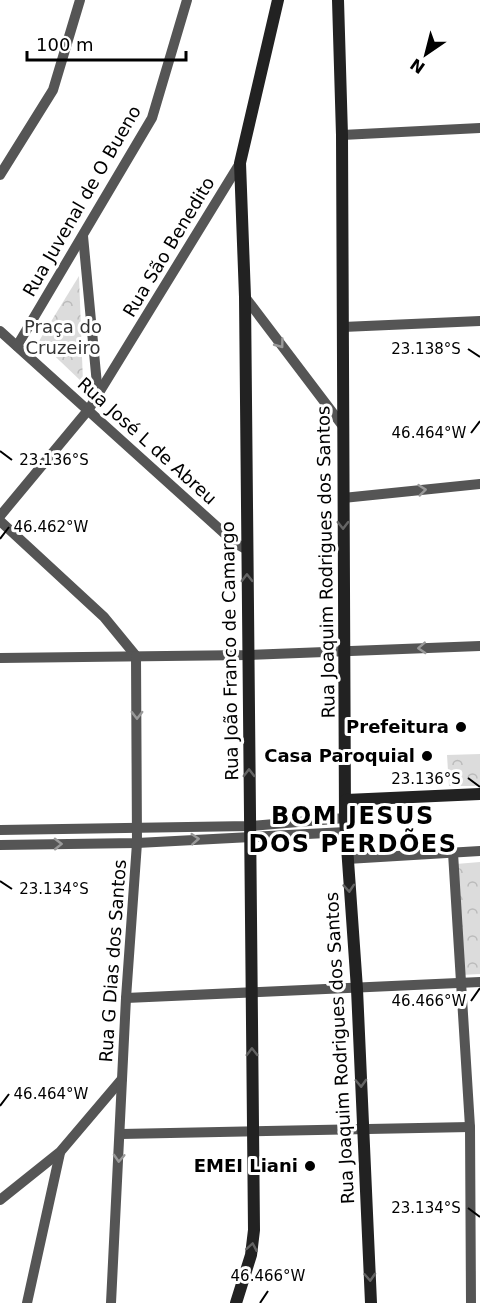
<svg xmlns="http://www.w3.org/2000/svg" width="480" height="1303" viewBox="0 0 480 1303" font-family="'DejaVu Sans',sans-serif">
	<defs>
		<pattern id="park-crowns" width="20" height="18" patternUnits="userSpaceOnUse" patternTransform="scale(1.5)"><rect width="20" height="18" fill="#dcdcdc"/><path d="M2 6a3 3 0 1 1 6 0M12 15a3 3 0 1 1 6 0" fill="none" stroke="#bbb"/></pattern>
	</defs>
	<rect width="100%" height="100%" fill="#fff"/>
	<g fill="url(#park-crowns)">
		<path d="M79 276 83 383 39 341Z"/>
		<path d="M480 754V786H449L447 755Z"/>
		<path d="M480 862V974L460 975 456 864Z"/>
	</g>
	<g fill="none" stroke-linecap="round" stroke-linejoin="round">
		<g stroke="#555" stroke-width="10">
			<path d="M342 135 480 128"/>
			<path d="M0 175 53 90 80 0"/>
			<path d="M83 236 98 395"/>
			<path d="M245 297 342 425"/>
			<path d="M343 327 480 321"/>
			<path d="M0 331 235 543 246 549"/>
			<path d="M17 346 152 118 187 0"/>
			<path d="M343 498 480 484"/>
			<path d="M0 516 89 409 240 163"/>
			<path d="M0 521 104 617 136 656"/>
			<path d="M0 658 249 655 480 646"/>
			<path d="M0 830 250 826 345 818"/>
			<path d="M0 845 137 843 346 832"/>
			<path d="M453 853 470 1127 471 1303"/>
			<path d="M347 859 480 851"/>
			<path d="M126 998 480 982"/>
			<path d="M121 1134 470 1127"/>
			<path d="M0 1200 60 1152 122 1079"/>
			<path d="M27 1303 60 1153"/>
			<path d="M111 1303 126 998 137 843 136 656"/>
		</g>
		<g stroke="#222" stroke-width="12">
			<path d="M338 0 342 135 345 818 357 989 371 1303"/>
			<path d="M346 800 480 794"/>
			<path d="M236 1303 251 1255 254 1230 245 297 240 163 278 0"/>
		</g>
	</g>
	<defs><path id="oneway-chevron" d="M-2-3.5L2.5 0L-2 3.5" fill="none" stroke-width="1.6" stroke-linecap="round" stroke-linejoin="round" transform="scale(1.5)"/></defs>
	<g stroke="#999">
		<use href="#oneway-chevron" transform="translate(280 344) rotate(53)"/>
		<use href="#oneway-chevron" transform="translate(422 490) rotate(-6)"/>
		<use href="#oneway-chevron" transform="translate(422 648) rotate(177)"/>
		<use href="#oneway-chevron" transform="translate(137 715) rotate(90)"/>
		<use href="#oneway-chevron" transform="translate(195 839) rotate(-4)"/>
		<use href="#oneway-chevron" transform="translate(58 844) rotate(-1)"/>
		<use href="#oneway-chevron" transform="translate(119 1158) rotate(93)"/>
	</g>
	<g stroke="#646464">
		<use href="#oneway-chevron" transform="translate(343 525) rotate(89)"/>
		<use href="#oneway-chevron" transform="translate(247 578) rotate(-91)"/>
		<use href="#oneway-chevron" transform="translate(249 773) rotate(-90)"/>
		<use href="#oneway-chevron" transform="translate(349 888) rotate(86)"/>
		<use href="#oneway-chevron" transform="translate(252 1052) rotate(-91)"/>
		<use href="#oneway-chevron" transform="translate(361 1083) rotate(88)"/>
		<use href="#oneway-chevron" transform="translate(252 1247) rotate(-80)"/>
		<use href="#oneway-chevron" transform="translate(370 1277) rotate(87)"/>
	</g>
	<path fill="none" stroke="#000" stroke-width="2" d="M468 349 480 357M471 433 480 421M0 451 12 460M0 539 9 527M468 778 480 787M0 881 12 889M471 1001 480 988M0 1106 9 1094M468 1208 480 1217M260 1303 268 1291"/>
	<g fill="#000" stroke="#fff" stroke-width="2">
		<circle cx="461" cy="727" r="6"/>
		<circle cx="427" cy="756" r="6"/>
		<circle cx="310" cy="1166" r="6"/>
	</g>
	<g text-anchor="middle" stroke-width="6" stroke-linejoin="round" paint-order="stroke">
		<g font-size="18" fill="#000" stroke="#fff">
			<text transform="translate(82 201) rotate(-60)" y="6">Rua Juvenal de O Bueno</text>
			<text transform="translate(169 247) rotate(-59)" y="6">Rua São Benedito</text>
			<text transform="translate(147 441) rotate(42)" y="6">Rua José L de Abreu</text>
			<text transform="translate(326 562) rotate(-91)" y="6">Rua Joaquim Rodrigues dos Santos</text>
			<text transform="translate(230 651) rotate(-91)" y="6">Rua João Franco de Camargo</text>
			<text transform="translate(113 961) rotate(-86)" y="6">Rua G Dias dos Santos</text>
			<text transform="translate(340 1048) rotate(-93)" y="6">Rua Joaquim Rodrigues dos Santos</text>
		</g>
		<g font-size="18" fill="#333" stroke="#fff">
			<text x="63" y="333">Praça do<tspan x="63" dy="21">Cruzeiro</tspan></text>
		</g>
		<g font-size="18" font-weight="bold" fill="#000" stroke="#fff" text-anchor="end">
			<text x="449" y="733">Prefeitura</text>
			<text x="415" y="762">Casa Paroquial</text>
			<text x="298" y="1172">EMEI Liani</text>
		</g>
		<g font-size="24" font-weight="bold" letter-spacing="1.5" fill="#000" stroke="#fff">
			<text x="353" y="824">BOM JESUS<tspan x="353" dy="28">DOS PERDÕES</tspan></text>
		</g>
	</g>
	<g font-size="15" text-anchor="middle" fill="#000" stroke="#fff" stroke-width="6" stroke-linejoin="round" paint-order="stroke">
		<text x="426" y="354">23.138°S</text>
		<text x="429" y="438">46.464°W</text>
		<text x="54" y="465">23.136°S</text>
		<text x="51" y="532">46.462°W</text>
		<text x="426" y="784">23.136°S</text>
		<text x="54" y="894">23.134°S</text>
		<text x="429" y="1006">46.466°W</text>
		<text x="51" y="1099">46.464°W</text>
		<text x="426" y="1213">23.134°S</text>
		<text x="268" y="1281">46.466°W</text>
	</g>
	<g transform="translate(426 54) rotate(215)" stroke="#ffffff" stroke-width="4.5" paint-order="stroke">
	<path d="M0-4.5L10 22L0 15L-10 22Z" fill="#000000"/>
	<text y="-9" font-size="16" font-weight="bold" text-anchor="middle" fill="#000000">N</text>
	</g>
	<path d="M27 51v9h159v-9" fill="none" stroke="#000000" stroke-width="3"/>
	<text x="36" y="51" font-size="18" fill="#000000" stroke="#ffffff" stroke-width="4.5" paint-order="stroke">100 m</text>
</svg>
